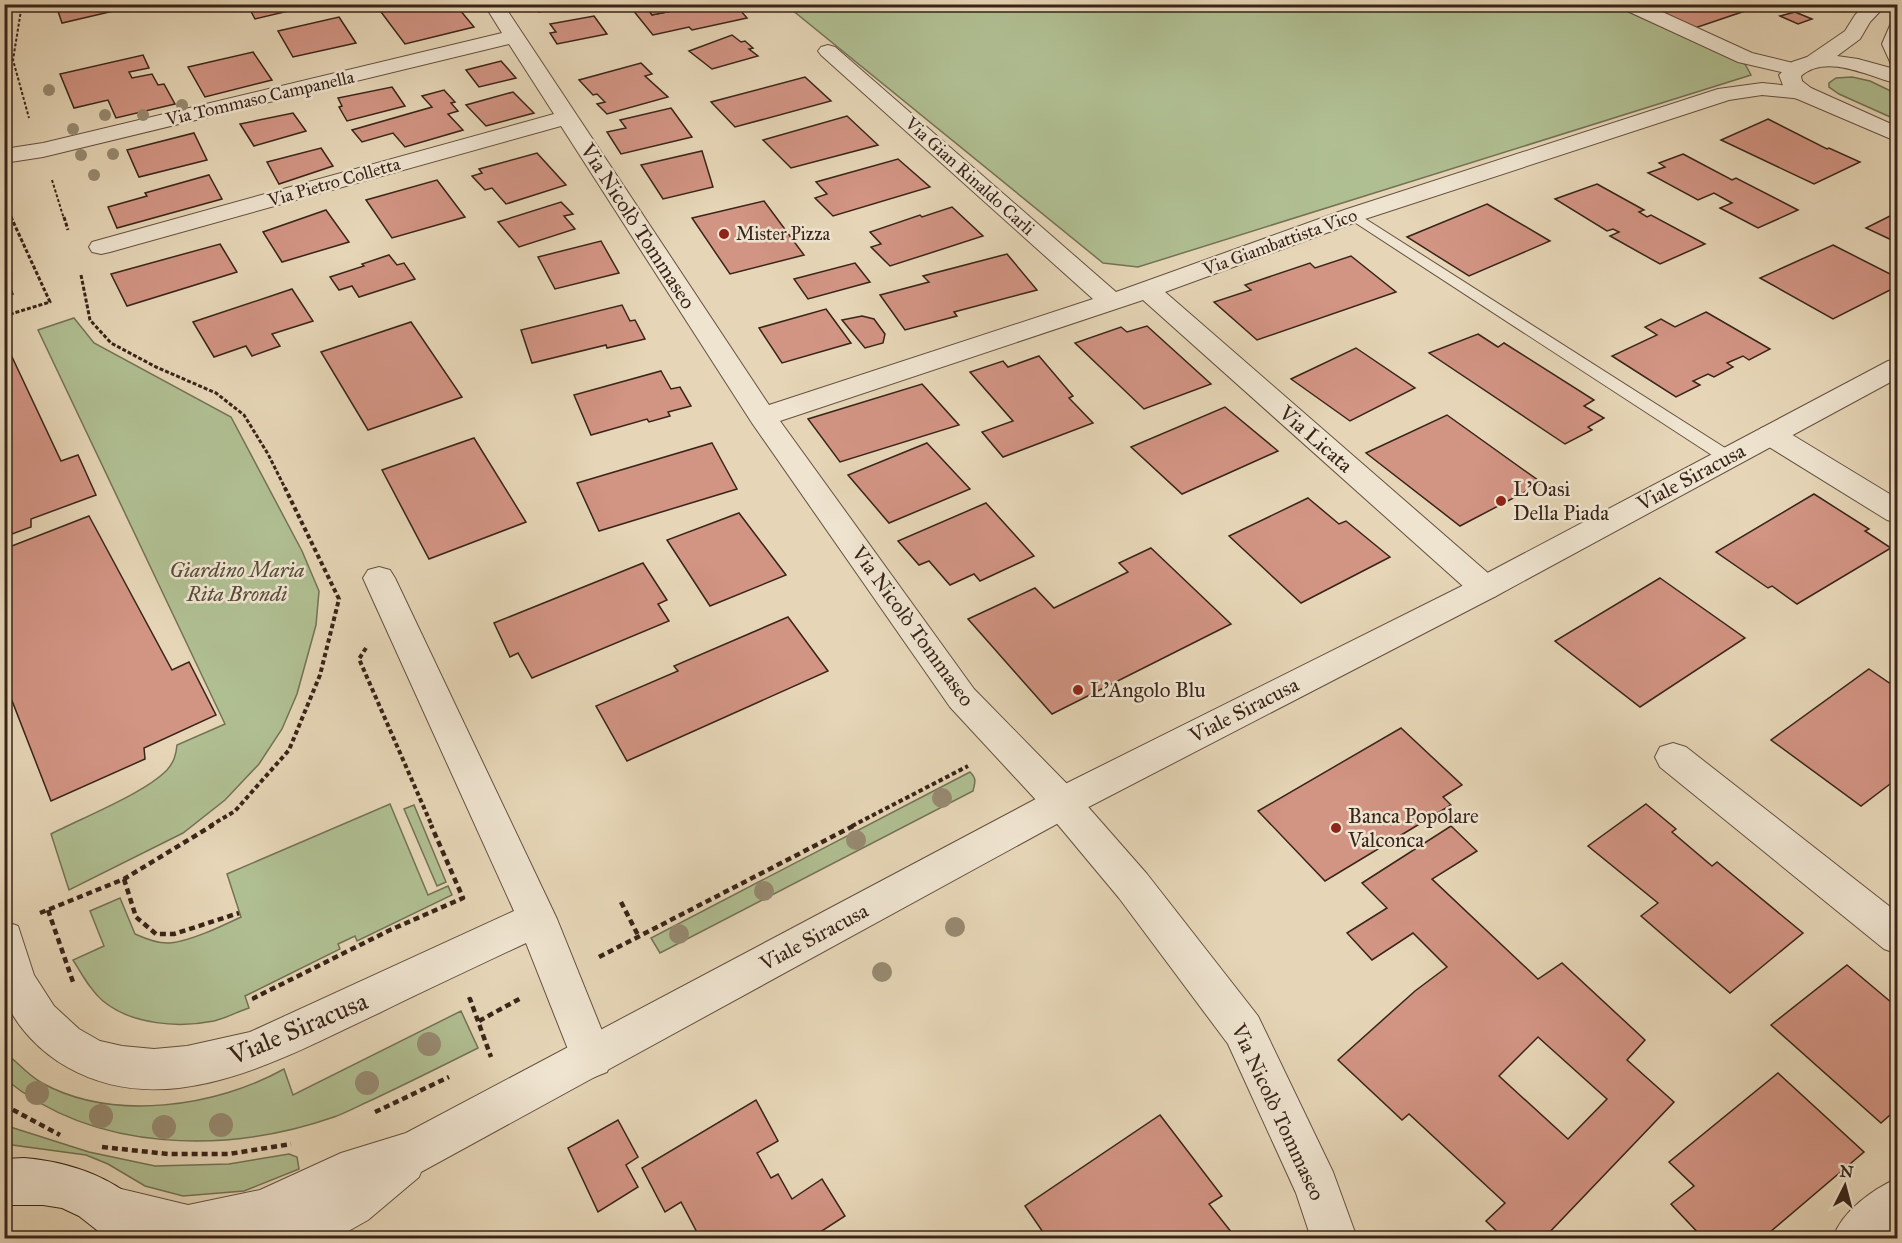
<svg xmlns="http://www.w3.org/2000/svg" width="1902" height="1243" viewBox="0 0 1902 1243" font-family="'IM FELL Great Primer',serif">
	<rect width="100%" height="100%" fill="#e6d6b7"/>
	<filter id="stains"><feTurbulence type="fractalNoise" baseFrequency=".00333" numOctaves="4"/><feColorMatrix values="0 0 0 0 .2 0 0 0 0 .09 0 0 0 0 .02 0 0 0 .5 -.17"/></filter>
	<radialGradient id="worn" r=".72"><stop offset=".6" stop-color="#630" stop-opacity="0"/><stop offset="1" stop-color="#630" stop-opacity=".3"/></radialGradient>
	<g fill="#b0bf92" stroke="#747256" stroke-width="1.5">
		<path d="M786 5H1613L1745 64 1751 75 1138 267 1103 263Z"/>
		<path d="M1852 77 1870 81 1897 94V120L1839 94 1829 87V83L1836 78Z"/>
		<path d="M74 318 94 343 231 417 302 551 319 591 316 625 297 694 282 729 259 764 225 800 183 833 69 890 51 834C82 818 145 793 167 770 174 762 176 755 177 745L225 724 38 330Z"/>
		<path d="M970 772C977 779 975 782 973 791L660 953 651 938Z"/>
		<path d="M390 804 428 895 448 886 452 895 357 941 355 936 338 944 340 949 245 996 249 1008C237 1012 226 1018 214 1021 179 1028 132 1025 103 1001 90 990 82 974 73 960L104 946 90 911 120 898 135 934C146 939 158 944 170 943 191 941 222 926 241 917L227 874Z"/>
		<path d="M414 805 446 882 437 886 404 809Z"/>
		<path d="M461 1011 478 1048C444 1065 410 1082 376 1098 362 1104 348 1112 334 1117 227 1154 96 1153 5 1079V1047L7 1054C18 1063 29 1076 42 1083 113 1122 216 1107 284 1069L293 1095Z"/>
		<path d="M4 1125 89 1152 155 1166 229 1164 289 1154 297 1157 299 1169 244 1191 183 1196 145 1186 108 1164 86 1155 5 1144Z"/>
	</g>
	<g fill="#d29483" stroke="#392419" stroke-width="1.5" fill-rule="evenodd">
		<path d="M63 4H116L118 10 62 23 57 8 64 7Z"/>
		<path d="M247 4H318L255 19Z"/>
		<path d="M395 4H455L474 27 405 44 378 8Z"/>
		<path d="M533 4H573L539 12Z"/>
		<path d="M628 4H644L652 15 687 8 684 4H735L747 18 692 30 689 27 653 35Z"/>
		<path d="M644 4H684L687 8 652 15Z"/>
		<path d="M1679 4H1726L1742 12 1692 29 1656 12Z"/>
		<path d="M1795 12 1812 19 1798 24 1780 16Z"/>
		<path d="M594 16 607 34 557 44 550 33 556 32 550 24Z"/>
		<path d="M339 17 356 43 293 57 278 31Z"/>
		<path d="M732 35 741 42 745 41 753 48 749 49 758 56 712 69 689 51Z"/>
		<path d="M253 52 272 80 205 97 188 67Z"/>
		<path d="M143 55 149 68 129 72 132 78 152 74 158 85 164 84 175 104 116 118 108 100 74 108 60 74Z"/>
		<path d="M501 61 516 78 479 87 466 70Z"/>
		<path d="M641 63 652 74 645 76 668 97 607 114 597 104 605 102 597 94 593 95 579 80Z"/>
		<path d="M805 77 831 101 735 127 711 102Z"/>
		<path d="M392 87 405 106 347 121 339 107 342 106 338 98Z"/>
		<path d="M444 90 455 102 451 103 458 111 448 114 463 130 405 147 393 133 362 142 352 130 432 107 422 96Z"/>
		<path d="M513 92 534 113 486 126 466 105Z"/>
		<path d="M671 108 692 137 621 154 607 132 626 128 620 120Z"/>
		<path d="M293 113 306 131 254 146 240 124Z"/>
		<path d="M847 116 878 145 791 168 763 140Z"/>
		<path d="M1768 119 1827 149 1829 148 1860 162 1814 184 1721 140Z"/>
		<path d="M194 133 207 160 139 177 127 150Z"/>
		<path d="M321 148 333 166 279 184 267 162Z"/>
		<path d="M702 151 713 187 663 199 641 165Z"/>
		<path d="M537 153 566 185 506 204 492 188 485 190 472 176 482 173 479 169Z"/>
		<path d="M1683 154 1732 180 1736 178 1798 210 1758 228 1720 208 1732 203 1714 193 1698 200 1648 173 1665 167 1659 163Z"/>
		<path d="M898 159 930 187 833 216 815 198 827 194 816 182Z"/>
		<path d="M209 175 222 199 117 228 108 207 147 196 145 193Z"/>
		<path d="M437 180 465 217 392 238 366 200Z"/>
		<path d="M1597 184 1644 210 1639 212 1647 217 1651 215 1705 244 1660 264 1610 236 1619 232 1613 229 1607 231 1555 199Z"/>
		<path d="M764 201 804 255 730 274 692 218Z"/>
		<path d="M561 202 573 214 564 216 575 229 519 247 498 222Z"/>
		<path d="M1487 204 1550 241 1469 276 1407 237Z"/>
		<path d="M952 207 983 236 890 266 871 247 881 244 870 232 920 215 922 217Z"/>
		<path d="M326 210 349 242 282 262 263 232Z"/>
		<path d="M1898 212V243L1866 228Z"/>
		<path d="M601 241 619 273 555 289 538 257Z"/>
		<path d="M220 244 237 272 127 306 111 274Z"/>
		<path d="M1833 245 1898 278V286L1833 319 1760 278Z"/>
		<path d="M1007 254 1037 290 954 312 957 316 905 330 880 295 929 282 923 276Z"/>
		<path d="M389 255 397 265 404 263 415 279 359 297 352 286 339 290 330 277 364 266 362 264Z"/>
		<path d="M1351 256 1396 292 1257 340 1214 302 1251 290 1245 285 1310 263 1315 268Z"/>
		<path d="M855 263 870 282 808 299 794 279Z"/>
		<path d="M4 273 13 294 4 297Z"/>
		<path d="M292 289 313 321 272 334 280 346 252 356 246 346 214 357 193 322Z"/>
		<path d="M622 305 630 321 635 320 645 339 607 348 606 345 532 363 521 330Z"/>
		<path d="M826 309 851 343 782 363 759 328Z"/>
		<path d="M1706 312 1770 349 1749 360 1743 356 1727 363 1733 367 1714 377 1708 374 1693 381 1700 385 1676 397 1612 356 1657 335 1645 327 1661 319 1675 327Z"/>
		<path d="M862 316 874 319 885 334 883 343 865 348 842 320Z"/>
		<path d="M411 322 462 397 368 430 321 352Z"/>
		<path d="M1147 326 1211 384 1144 409 1075 343 1121 327 1127 332Z"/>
		<path d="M1478 334 1498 347 1504 343 1594 400 1584 406 1604 418 1588 427 1592 430 1565 444 1429 353Z"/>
		<path d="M5 342 61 461 78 455 96 495 31 519V527L4 537Z"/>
		<path d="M1356 348 1415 388 1350 421 1291 379Z"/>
		<path d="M1039 356 1073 396 1069 398 1093 423 1003 457 982 432 1013 421 970 372 1003 361 1008 367Z"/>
		<path d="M661 371 671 389 680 387 691 406 668 412 670 416 649 422 647 419 591 435 574 395Z"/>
		<path d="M922 384 959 425 840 462 808 419Z"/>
		<path d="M1225 407 1278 451 1182 494 1131 447Z"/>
		<path d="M1447 415 1542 483 1460 526 1366 453Z"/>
		<path d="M474 438 526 522 429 559 382 470Z"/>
		<path d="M712 443 737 489 599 531 577 483Z"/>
		<path d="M927 443 970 489 889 523 848 475Z"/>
		<path d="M1814 494 1869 529 1865 531 1891 548 1797 604 1772 586 1768 588 1716 552Z"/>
		<path d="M1308 498 1339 524 1346 521 1390 557 1301 603 1229 536Z"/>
		<path d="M986 503 1034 556 980 581 974 574 950 585 929 561 919 565 898 541Z"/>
		<path d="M739 513 786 575 710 606 667 540Z"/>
		<path d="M89 516 172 670 189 662 216 715 144 748 145 759 51 801 4 680V549Z"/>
		<path d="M1151 548 1231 624 1052 714 968 619 1035 588 1054 608 1128 572 1119 563Z"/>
		<path d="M643 563 667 600 658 604 669 621 532 678 518 653 510 657 494 623Z"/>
		<path d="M1660 578 1745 638 1640 707 1555 641Z"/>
		<path d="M788 617 828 671 627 761 596 706 678 671 674 666Z"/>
		<path d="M1869 669 1898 689V778L1861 806 1771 740Z"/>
		<path d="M1401 728 1462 785 1443 797 1451 805 1325 881 1258 811Z"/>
		<path d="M1646 804 1676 829 1672 832 1712 866 1717 862 1803 933 1730 993 1641 916 1658 903 1588 846Z"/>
		<path d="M1451 826 1477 851 1432 879 1538 979 1562 963 1645 1040 1627 1060 1674 1102 1544 1238H1504L1486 1221 1505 1203 1409 1114 1402 1120 1338 1060 1415 991 1447 967 1413 933 1372 960 1347 933 1387 908 1362 883ZM1538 1037 1607 1099 1568 1139 1499 1076Z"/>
		<path d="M1847 965 1898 1008V1108L1881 1123 1771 1025Z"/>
		<path d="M1778 1073 1864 1152 1763 1238H1703L1671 1204 1694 1186 1669 1162Z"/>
		<path d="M756 1100 778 1141 757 1153 771 1178 778 1174 792 1199 822 1179 845 1216 811 1238H700L681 1202 665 1212 642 1168Z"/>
		<path d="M1160 1115 1222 1196 1209 1204 1236 1238H1047L1025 1206Z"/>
		<path d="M618 1120 638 1157 626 1165 638 1187 598 1212 568 1148Z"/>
	</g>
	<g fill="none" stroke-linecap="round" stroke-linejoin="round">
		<defs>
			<path id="service" d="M1353 211 1733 453 1736 457 1733 461H1721L1348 218 1346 215 1348 212Z"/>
			<g id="minor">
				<path d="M484 4H503L769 405 1093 299 821 55 818 51 821 47 828 45 835 47 1116 292 1344 210 1718 89 1762 83 1811 88 1814 93 1811 98 1803 99 1762 95 1729 100 1362 220 1165 292 1496 580 1501 588 1496 596 1485 600 1474 596 1143 300 780 421 974 689 1075 792 1147 874 1258 1016 1333 1172 1357 1238H1311L1296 1193 1228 1044 1119 898 1049 814 950 707 752 423 561 126 110 252 101 254 92 252 89 247 92 242 554 114 509 44 43 157 4 163V149L43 143 502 33Z"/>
				<path d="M1619 4H1645L1752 53 1801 65 1805 69 1801 73 1794 75 1738 62 1621 8Z"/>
				<path d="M1771 426 1781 428 1898 499V523L1887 520 1761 442 1757 435 1761 428Z"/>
				<path d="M379 567 390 570 395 578 557 919 613 1058 607 1072 592 1078 577 1072 526 943C477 966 428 989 379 1013 285 1057 169 1125 67 1067 41 1052 18 1029 6 1002 1 992 4 935 4 921L18 926 34 975 54 1006 79 1029 100 1041 122 1046 154 1049 187 1046 250 1032 514 911 363 578 368 570Z"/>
				<path d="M1673 743 1686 747 1898 913V954L1884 949 1660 767 1655 757 1660 747Z"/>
				<path d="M1898 1178V1232L1890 1238H1833C1841 1212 1873 1189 1898 1178Z"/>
			</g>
			<g id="tertiary">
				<path d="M1866 4H1887L1870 22 1860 39 1837 56 1858 59 1898 70V84C1870 77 1827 53 1801 76L1802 81 1811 88 1898 127V142L1795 98 1784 88 1779 75 1792 62 1807 57 1845 31 1855 15Z"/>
				<path d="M1898 21V66L1891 64 1882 44 1891 23Z"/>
				<path d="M1898 359V378L1496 596 1075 814 421 1172 419 1177 368 1220 336 1238H269L272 1231 246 1238H136L97 1226 90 1210 97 1194 113 1187 188 1205 260 1190 341 1153 406 1133 1049 792 1474 580 1888 361Z"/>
			</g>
			<path id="secondary" d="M24 1158C75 1162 143 1185 160 1238H107L79 1216 62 1208 43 1205H4V1159Z"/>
		</defs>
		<use href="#service" stroke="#645040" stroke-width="2"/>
		<use href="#minor" stroke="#645040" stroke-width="2"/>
		<use href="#tertiary" stroke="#645040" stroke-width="2"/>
		<use href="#secondary" stroke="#392419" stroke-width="2"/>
		<g stroke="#392419" stroke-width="2" stroke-dasharray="3 2" stroke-linecap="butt">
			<path d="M22 4 13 60 29 118"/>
			<path d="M52 180 64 219"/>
			<path d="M4 202 12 219"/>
		</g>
		<g stroke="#392419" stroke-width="3" stroke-dasharray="4 2" stroke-linecap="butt">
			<path d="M64 217 68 230"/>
			<path d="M81 275 90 320 111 343 156 367 216 393 244 415 268 454 286 490"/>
			<path d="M4 316 50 302 11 217"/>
		</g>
		<g stroke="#392419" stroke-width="4" stroke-dasharray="4.5 3" stroke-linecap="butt">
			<path d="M366 648 359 659 432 826"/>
			<path d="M210 826 235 811 289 750 320 675 339 599 285 488"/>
			<path d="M852 826 968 766"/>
		</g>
		<g stroke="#392419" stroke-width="4.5" stroke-dasharray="6 4" stroke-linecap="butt">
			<path d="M124 879 136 917 156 934H174L239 913"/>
			<path d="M621 902 639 937"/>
			<path d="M48 910 73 982"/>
			<path d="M40 913 124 879 213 825"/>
			<path d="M599 957 855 825"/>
			<path d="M255 1000 254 998 388 931 463 898 431 825"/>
			<path d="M468 1000 470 999 491 1057"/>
			<path d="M479 1021 521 998"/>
			<path d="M4 1105 60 1135"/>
			<path d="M375 1112 449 1077"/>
			<path d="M102 1147 168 1154H229L291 1144"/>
		</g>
		<use href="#service" fill="#efe4d0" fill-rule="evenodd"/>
		<use href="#minor" fill="#efe4d0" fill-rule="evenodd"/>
		<use href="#tertiary" fill="#efe4d0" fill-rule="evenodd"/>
		<use href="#secondary" fill="#efe4d0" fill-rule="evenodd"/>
	</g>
	<g fill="#978a71">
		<circle cx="49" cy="90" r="6"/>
		<circle cx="182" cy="105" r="6"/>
		<circle cx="105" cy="115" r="6"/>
		<circle cx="143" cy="115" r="6"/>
		<circle cx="73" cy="129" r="6"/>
		<circle cx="113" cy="154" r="6"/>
		<circle cx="81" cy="155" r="6"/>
		<circle cx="94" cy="175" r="6"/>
		<circle cx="942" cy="798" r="10"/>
		<circle cx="856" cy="840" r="10"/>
		<circle cx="764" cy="891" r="10"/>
		<circle cx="955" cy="927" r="10"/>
		<circle cx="679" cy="934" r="10"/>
		<circle cx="882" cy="972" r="10"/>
		<circle cx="429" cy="1044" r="12"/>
		<circle cx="367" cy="1083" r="12"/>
		<circle cx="37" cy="1093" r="12"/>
		<circle cx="101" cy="1116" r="12"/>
		<circle cx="221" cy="1125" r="12"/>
		<circle cx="164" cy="1127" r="12"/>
	</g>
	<g fill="#8f2418" stroke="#efe4d0" stroke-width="2">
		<circle cx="724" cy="234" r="6"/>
		<circle cx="1501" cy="501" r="6"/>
		<circle cx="1078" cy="690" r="6"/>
		<circle cx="1336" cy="828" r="6"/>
	</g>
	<g text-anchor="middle" stroke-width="5" stroke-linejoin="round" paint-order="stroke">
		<g font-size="18" fill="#392419" stroke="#efe4d0">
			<text transform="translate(260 98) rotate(-13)" y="6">Via Tommaso Campanella</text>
			<text transform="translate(970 176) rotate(42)" y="6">Via Gian Rinaldo Carli</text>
			<text transform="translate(334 182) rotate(-16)" y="6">Via Pietro Colletta</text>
			<text transform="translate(1280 242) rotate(-20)" y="6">Via Giambattista Vico</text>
		</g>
		<g font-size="18" fill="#392419" stroke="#efe4d0" text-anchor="start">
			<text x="736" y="240">Mister Pizza</text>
		</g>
		<g font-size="21" fill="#392419" stroke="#efe4d0">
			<text transform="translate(638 226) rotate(57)" y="7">Via Nicolò Tommaseo</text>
			<text transform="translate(1316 439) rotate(41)" y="7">Via Licata</text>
			<text transform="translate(1691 477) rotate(-28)" y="7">Viale Siracusa</text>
			<text transform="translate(913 626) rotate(54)" y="7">Via Nicolò Tommaseo</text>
			<text transform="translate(1244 710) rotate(-27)" y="7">Viale Siracusa</text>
			<text transform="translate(814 937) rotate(-28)" y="7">Viale Siracusa</text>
			<text transform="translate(1278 1112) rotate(65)" y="7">Via Nicolò Tommaseo</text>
		</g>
		<g font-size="21" fill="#392419" stroke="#efe4d0" text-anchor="start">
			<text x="1513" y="496">L'Oasi<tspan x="1513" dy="24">Della Piada</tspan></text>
			<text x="1090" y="697">L'Angolo Blu</text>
			<text x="1348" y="823">Banca Popolare<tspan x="1348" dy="24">Valconca</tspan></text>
		</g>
		<g font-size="21" font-style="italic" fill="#574b37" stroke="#efe4d0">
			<text x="237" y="577">Giardino Maria<tspan x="237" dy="24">Rita Brondi</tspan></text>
		</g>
		<g font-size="26" fill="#392419" stroke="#efe4d0">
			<text transform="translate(298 1028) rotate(-23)" y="9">Viale Siracusa</text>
		</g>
	</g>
	<rect width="1902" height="1243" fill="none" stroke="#e6d6b7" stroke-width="24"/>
	<rect x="6" y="6" width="1890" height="1231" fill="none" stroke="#392419" stroke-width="3"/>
	<rect x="12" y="12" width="1878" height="1219" fill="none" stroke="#392419" stroke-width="1.5"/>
	<g transform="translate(1845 1186) rotate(6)" stroke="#efe4d0" stroke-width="4.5" paint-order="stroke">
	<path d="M0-4.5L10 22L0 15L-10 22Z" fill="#392419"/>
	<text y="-9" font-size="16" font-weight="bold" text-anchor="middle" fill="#392419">N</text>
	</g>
	<rect width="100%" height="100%" filter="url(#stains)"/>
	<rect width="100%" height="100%" fill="url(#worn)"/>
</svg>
